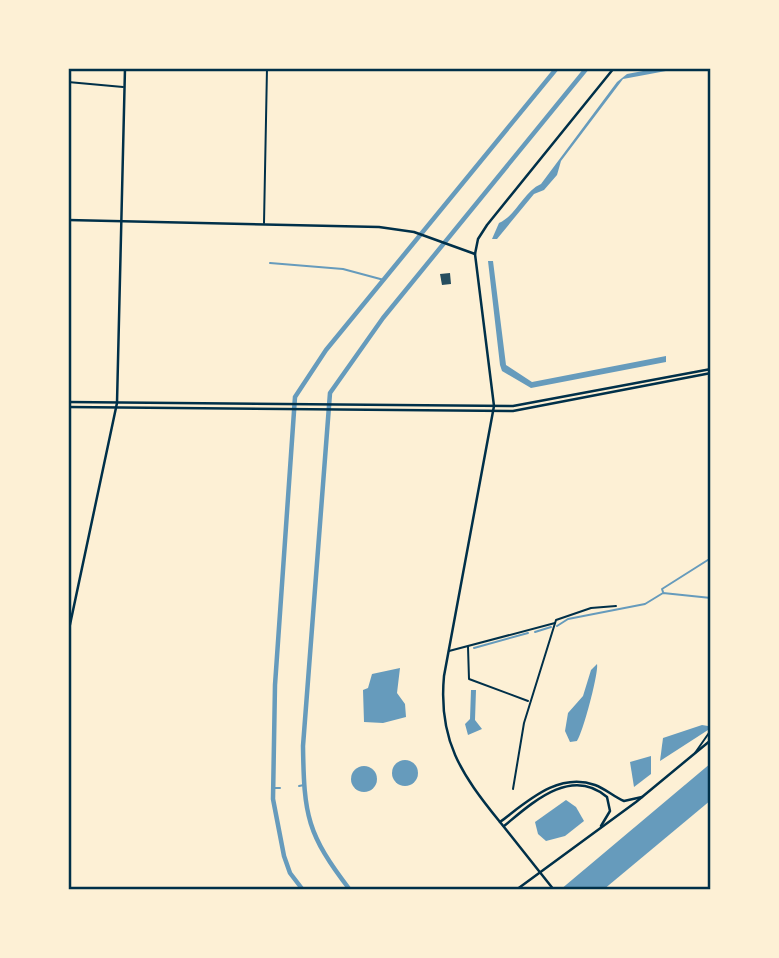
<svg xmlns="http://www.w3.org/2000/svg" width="779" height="958" viewBox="0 0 779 958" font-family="Arial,sans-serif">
	<rect width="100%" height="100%" fill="#fdf0d5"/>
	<g fill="#669bbc">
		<path d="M659 68H682L623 79 561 161 557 175 544 190 534 194 497 239H492L499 223C517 215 523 192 541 184L617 82 627 74Z"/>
		<path d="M488 261H493L506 365 532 382 666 356V362L531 388 502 371 500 365Z"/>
		<path d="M597 664C599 672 583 733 577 741L570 742 565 731 568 713 583 696 591 670Z"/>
		<path d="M400 668 397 693 405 704 406 717 383 723 364 722 363 690 368 688 372 674Z"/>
		<path d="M471 690H476L475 720 482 729 468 735 465 724 470 719Z"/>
		<path d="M702 725 708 726V730L660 761 663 738Z"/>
		<path d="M651 756V774L634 787 630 762Z"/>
		<circle cx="405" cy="773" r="13"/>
		<path d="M711 763V800L603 890H560Z"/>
		<circle cx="364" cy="779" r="13"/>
		<path d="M566 800 576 807 584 821 565 836 546 841 538 834 535 822Z"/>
	</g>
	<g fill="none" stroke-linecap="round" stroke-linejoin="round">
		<g stroke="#669bbc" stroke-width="2">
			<path d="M270 263 343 269 384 280"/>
			<path d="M663 592 662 589 711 558"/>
			<path d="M557 626 568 619 645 604 663 593 711 598"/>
			<path d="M535 632 551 627"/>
			<path d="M474 648 528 633"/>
			<path d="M299 786 304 785"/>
			<path d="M273 788H280"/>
		</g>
		<g stroke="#669bbc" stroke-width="4.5">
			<path d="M303 890 290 873 284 856 273 799 275 685 295 397 326 350 557 68"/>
			<path d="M350 890C307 834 304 816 303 746L330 393 383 318 587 68"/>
		</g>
	</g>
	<path fill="#264d5e" d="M450 273 451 284 442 285 440 274Z"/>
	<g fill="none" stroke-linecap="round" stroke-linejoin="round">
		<g stroke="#003049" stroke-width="2">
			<path d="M68 82 123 87"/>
			<path d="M264 223 267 68"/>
			<path d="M468 647 469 679 528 701"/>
			<path d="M449 651 555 623"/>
			<path d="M695 753 711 730"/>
			<path d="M513 789 524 723 556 620 591 608 616 606"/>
		</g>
		<g stroke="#003049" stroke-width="2.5">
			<path d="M68 220 379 227 414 232 475 254"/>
			<path d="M68 402 513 406 711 369"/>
			<path d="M68 407 513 411 711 373"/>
			<path d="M68 634 117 403 125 68"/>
			<path d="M500 822C461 774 438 740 444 676L494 406 475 254 478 239 487 225 614 68"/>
		</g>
		<g stroke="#003049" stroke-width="2.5">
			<path d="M504 826C532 803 571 766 607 797L610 811 601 826"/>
			<path d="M516 890 636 802 711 740"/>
			<path d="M554 890 500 822C528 801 558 772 595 785 606 789 614 797 624 801L642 797"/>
		</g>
	</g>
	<rect width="779" height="958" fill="none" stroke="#fdf0d5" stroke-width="140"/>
	<rect x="70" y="70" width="639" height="818" fill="none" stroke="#003049" stroke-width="2.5"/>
</svg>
